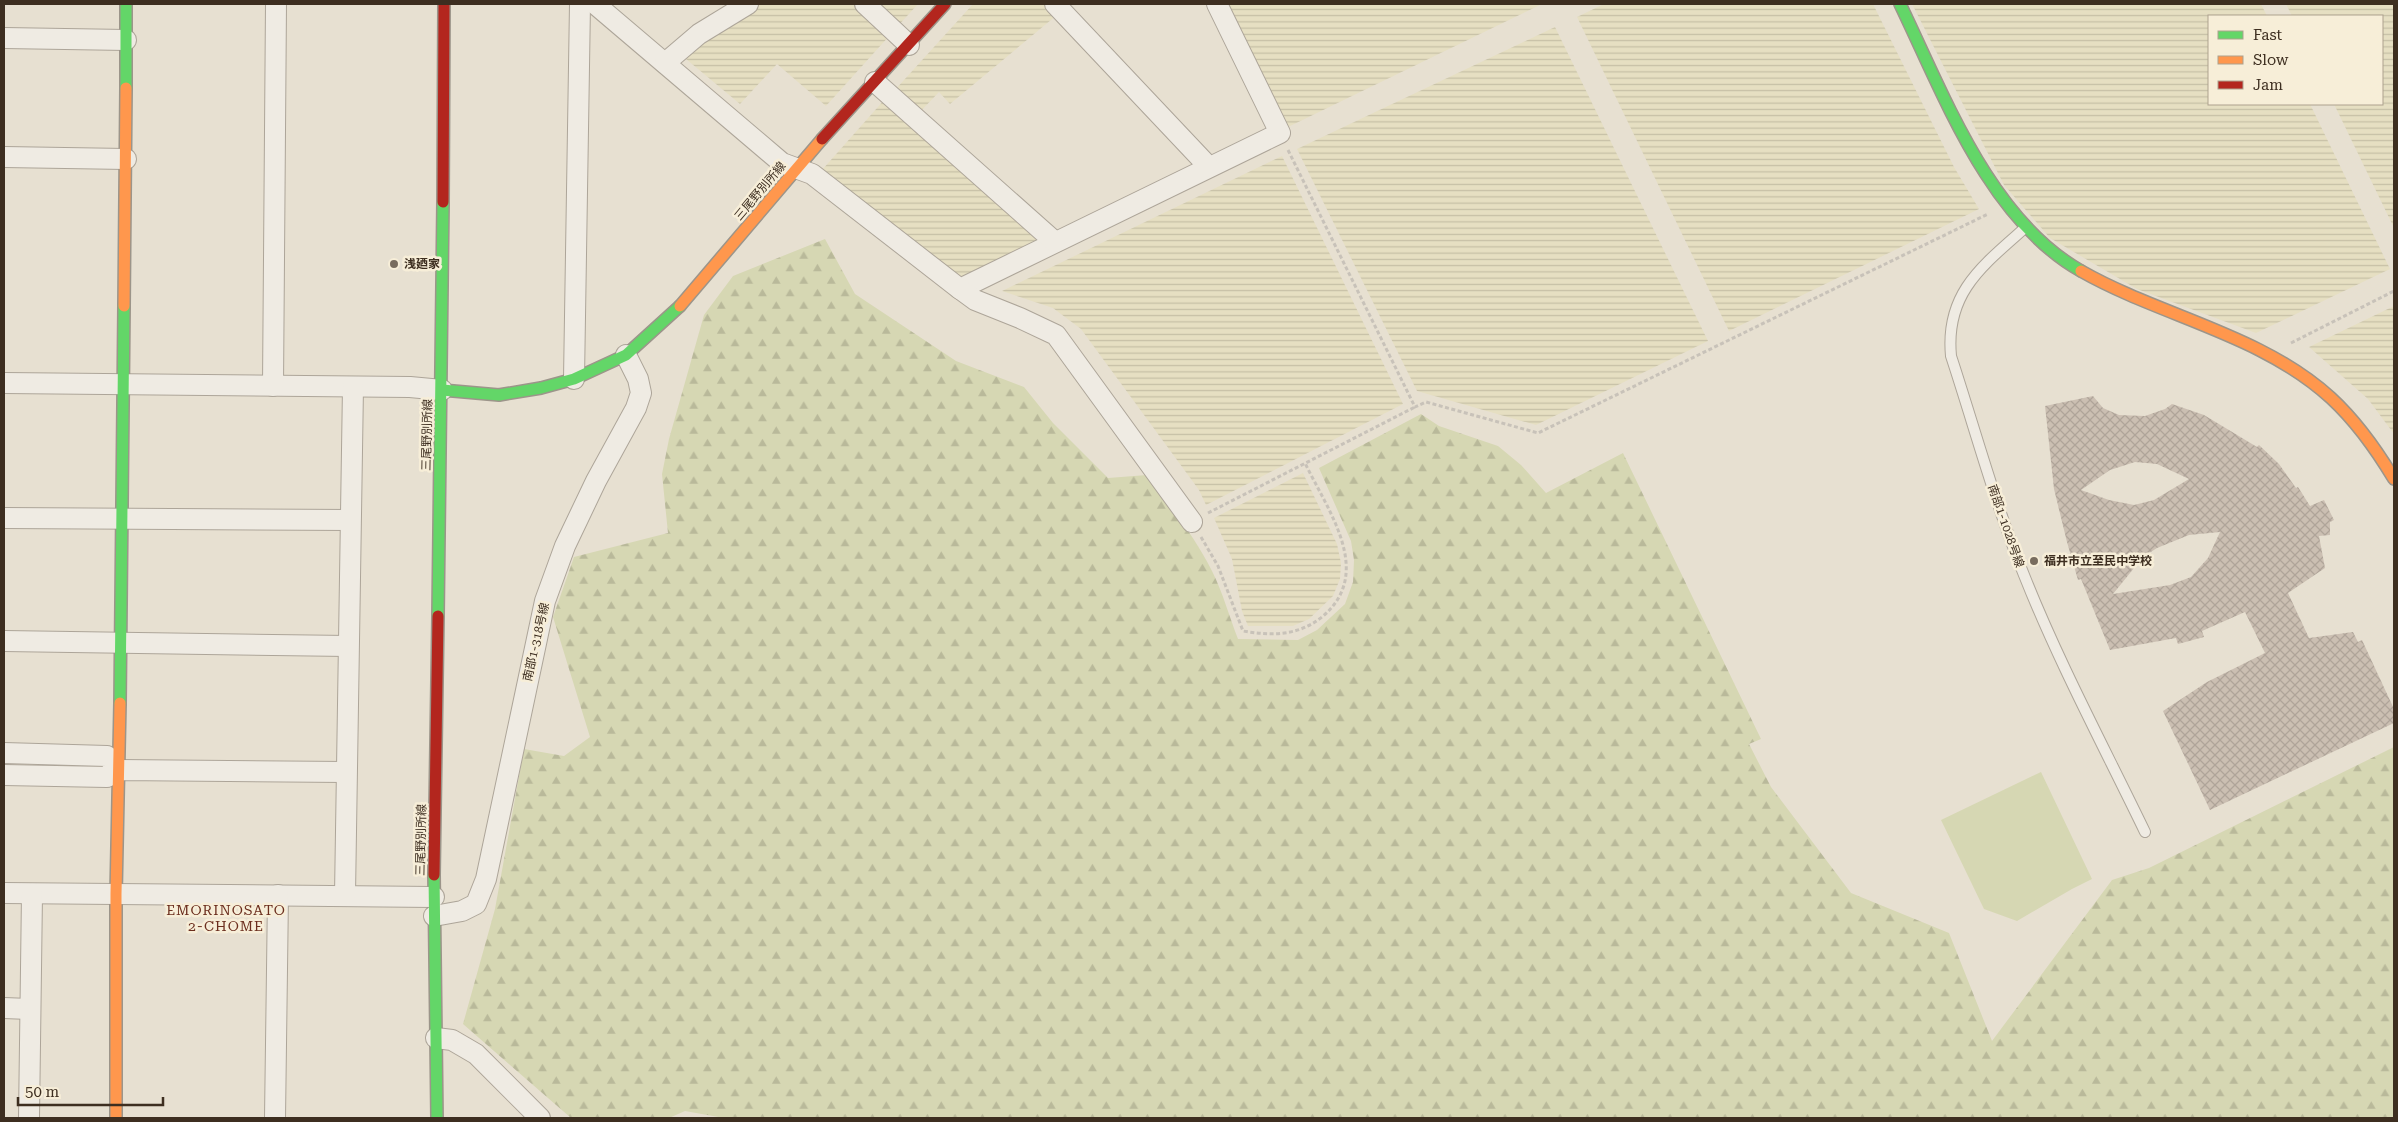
<svg xmlns="http://www.w3.org/2000/svg" width="2398" height="1122" viewBox="0 0 2398 1122" font-family="'Roboto Serif','Noto Sans JP',serif">
	<defs>
		<pattern id="farmland-rules" width="6" height="5" patternUnits="userSpaceOnUse" patternTransform="scale(1.25)"><rect width="6" height="5" fill="#e6dfc2"/><path d="M0 2.5h6" fill="none" stroke="#c6c0a6"/></pattern>
		<pattern id="forest-firs" width="22" height="20" patternUnits="userSpaceOnUse" patternTransform="scale(1.25)"><rect width="22" height="20" fill="#d6d7b3"/><path d="M5 1l3.5 6h-7zM16 11l3.5 6h-7z" fill="#b9b99a"/></pattern>
		<pattern id="building-cross-hatch" width="8" height="8" patternUnits="userSpaceOnUse" patternTransform="scale(1.25)"><rect width="8" height="8" fill="#cbbfb2"/><path d="M0 0l8 8M0 8l8-8" fill="none" stroke="#afa499"/></pattern>
	</defs>
	<rect width="100%" height="100%" fill="#e7e0d1"/>
	<g fill="url(#farmland-rules)">
		<path d="M755 4H859L891 34 826 106 777 64 740 104 680 54Z"/>
		<path d="M872 4H918L897 27Z"/>
		<path d="M973 4H1047L1057 15 950 104 939 92 919 113 894 91Z"/>
		<path d="M1227 4H1542L1286 128Z"/>
		<path d="M1604 4H1873L1954 167 1979 209 1729 331 1577 17Z"/>
		<path d="M1912 4H2261L2267 16H2209V104H2310L2390 269 2256 333 2137 289 2050 238 2004 185Z"/>
		<path d="M2286 4H2394V228L2334 104H2382V16H2292Z"/>
		<path d="M1555 27 1708 341 1536 425 1417 391 1297 149Z"/>
		<path d="M885 99 1045 241 963 281 822 170Z"/>
		<path d="M1282 156 1403 404 1206 505 1199 490 1081 329 1053 308 1002 291Z"/>
		<path d="M2394 306V434L2368 399 2309 347Z"/>
		<path d="M1303 473 1337 544 1341 563 1340 579 1333 596 1309 619 1293 626H1248L1242 611 1232 559 1214 518Z"/>
	</g>
	<path fill="url(#forest-firs)" d="M825 239 855 294 956 361 1024 387 1053 423 1108 478 1147 475C1170 506 1195 537 1212 571 1223 593 1229 616 1238 639L1298 640 1317 630 1345 604 1353 582 1354 560 1351 541 1319 468 1421 414 1439 426 1498 446 1521 465 1546 493 1623 453 1761 739 1749 744 1771 787 1851 893 1949 933 1992 1041 2112 880 2149 868 2394 747V1118H724L685 1111 669 1118H571L463 1024 495 909 524 749 564 756 590 737 553 617 574 557 668 533 662 474 669 439 704 315 733 276Z"/>
	<path fill="#d6d7b3" d="M2041 772 2092 879 2072 889 2017 921 1984 909 1941 820Z"/>
	<path fill="url(#building-cross-hatch)" fill-rule="evenodd" d="M2093 396 2103 408 2119 415 2145 416 2165 409 2172 404 2204 415 2257 447 2259 445 2279 464 2296 488 2298 487 2310 506 2324 500 2334 520 2330 522V535L2319 536 2325 568 2288 593 2309 638 2353 632 2358 642 2362 640 2394 709V723L2210 810 2163 711 2207 682 2265 653 2245 612 2202 631 2204 637 2178 644 2176 638 2110 650 2081 579 2078 580 2067 542 2054 489 2045 406ZM2135 462 2157 464 2189 479 2154 500 2134 505 2109 500 2081 490 2110 470ZM2220 532 2208 558 2191 577 2170 585 2113 594 2143 557 2157 548 2189 535Z"/>
	<g fill="none" stroke-linecap="round" stroke-linejoin="round">
		<defs>
			<path id="lane" d="M2026 227C1982 266 1945 293 1951 356 1975 429 1995 504 2024 575 2059 663 2104 747 2145 832"/>
			<g id="street">
				<path d="M595 4 782 163 812 174 960 289 1280 133 1217 4"/>
				<path d="M865 4 909 45"/>
				<path d="M1055 4 1209 167"/>
				<path d="M4 38 126 40"/>
				<path d="M665 63 699 34 748 4"/>
				<path d="M875 82 1055 242"/>
				<path d="M4 157 126 159"/>
				<path d="M960 289 975 300 1020 318 1056 335 1192 522"/>
				<path d="M574 379 580 4"/>
				<path d="M4 383 410 387 442 390"/>
				<path d="M273 386 276 4"/>
				<path d="M4 518 350 520"/>
				<path d="M4 641 348 646"/>
				<path d="M4 753 107 756 119 770"/>
				<path d="M4 775 107 777 119 770 345 772"/>
				<path d="M4 893 434 897"/>
				<path d="M345 895 353 387"/>
				<path d="M434 916 462 911 476 904 486 879 545 601 565 546 596 481 636 408 641 393 638 379 626 355"/>
				<path d="M4 1008 29 1009"/>
				<path d="M436 1038 452 1040 476 1054 540 1118"/>
				<path d="M29 1118 32 894"/>
				<path d="M275 1118 278 895"/>
			</g>
			<g id="fast">
				<path d="M1900 4C1944 95 1989 219 2081 271"/>
				<path d="M126 88V4"/>
				<path d="M442 390 499 395 541 388 574 379 626 355 680 306"/>
				<path d="M438 616 443 202"/>
				<path d="M120 703 124 306"/>
				<path d="M434 875 437 1118"/>
			</g>
			<g id="slow">
				<path d="M2081 271C2162 317 2261 334 2331 398 2357 422 2376 449 2394 479"/>
				<path d="M124 306 126 88"/>
				<path d="M680 306 822 139"/>
				<path d="M116 1118V894L120 703"/>
			</g>
			<g id="jam">
				<path d="M822 139 945 4"/>
				<path d="M443 202 444 4"/>
				<path d="M434 875 438 616"/>
			</g>
		</defs>
		<use href="#lane" stroke="#ada599" stroke-width="12"/>
		<use href="#street" stroke="#ada599" stroke-width="22"/>
		<use href="#fast" stroke="#9c958a" stroke-width="14"/>
		<use href="#slow" stroke="#9c958a" stroke-width="14"/>
		<use href="#jam" stroke="#9c958a" stroke-width="14"/>
		<g stroke="#c8c2b9" stroke-width="3" stroke-dasharray="4 2.5" stroke-linecap="butt">
			<path d="M1288 150 1415 407 1426 402 1538 433 1988 214"/>
			<path d="M2291 343 2394 291"/>
			<path d="M1208 513 1415 407"/>
			<path d="M1201 537 1218 566 1243 631C1272 636 1298 636 1322 617 1375 573 1328 511 1305 463"/>
		</g>
		<use href="#lane" stroke="#efebe3" stroke-width="10"/>
		<use href="#street" stroke="#efebe3" stroke-width="20"/>
		<use href="#fast" stroke="#63d668" stroke-width="11"/>
		<use href="#slow" stroke="#ff974d" stroke-width="11"/>
		<use href="#jam" stroke="#b3261e" stroke-width="11"/>
	</g>
	<g fill="#786c5e" stroke="#f7eed8" stroke-width="2">
		<circle cx="394" cy="264" r="5"/>
		<circle cx="2034" cy="561" r="5"/>
	</g>
	<g text-anchor="middle" stroke-width="5" stroke-linejoin="round" paint-order="stroke">
		<g font-size="12" fill="#3d2e20" stroke="#f7eed8">
			<text transform="translate(760 191) rotate(-50)" y="4">三尾野別所線</text>
			<text transform="translate(427 435) rotate(-89)" y="4">三尾野別所線</text>
			<text transform="translate(2006 526) rotate(71)" y="4">南部1-1028号線</text>
			<text transform="translate(536 642) rotate(-77)" y="4">南部1-318号線</text>
			<text transform="translate(421 840) rotate(-89)" y="4">三尾野別所線</text>
		</g>
		<g font-size="12" font-weight="bold" fill="#3d2e20" stroke="#f7eed8" text-anchor="start">
			<text x="404" y="268">浅廼家</text>
			<text x="2044" y="565">福井市立至民中学校</text>
		</g>
		<g font-size="14" letter-spacing="1" fill="#6b2e1e" stroke="#f7eed8">
			<text x="226" y="915">EMORINOSATO<tspan x="226" dy="16">2-CHOME</tspan></text>
		</g>
	</g>
	<rect width="2398" height="1122" fill="none" stroke="#3d2e20" stroke-width="10"/>
	<rect x="2208" y="15" width="175" height="90" fill="#f7eed8" stroke="#ada18e"/>
	<rect x="2218" y="31" width="25" height="8" fill="#63d668" stroke="#ada18e"/>
	<text x="2253" y="40" font-size="15" fill="#3d2e20">Fast</text>
	<rect x="2218" y="56" width="25" height="8" fill="#ff974d" stroke="#ada18e"/>
	<text x="2253" y="65" font-size="15" fill="#3d2e20">Slow</text>
	<rect x="2218" y="81" width="25" height="8" fill="#b3261e" stroke="#ada18e"/>
	<text x="2253" y="90" font-size="15" fill="#3d2e20">Jam</text>
	<path d="M18 1097v8h145v-8" fill="none" stroke="#3d2e20" stroke-width="2.5"/>
	<text x="25" y="1097" font-size="15" fill="#3d2e20" stroke="#f7eed8" stroke-width="4" paint-order="stroke">50 m</text>
</svg>
